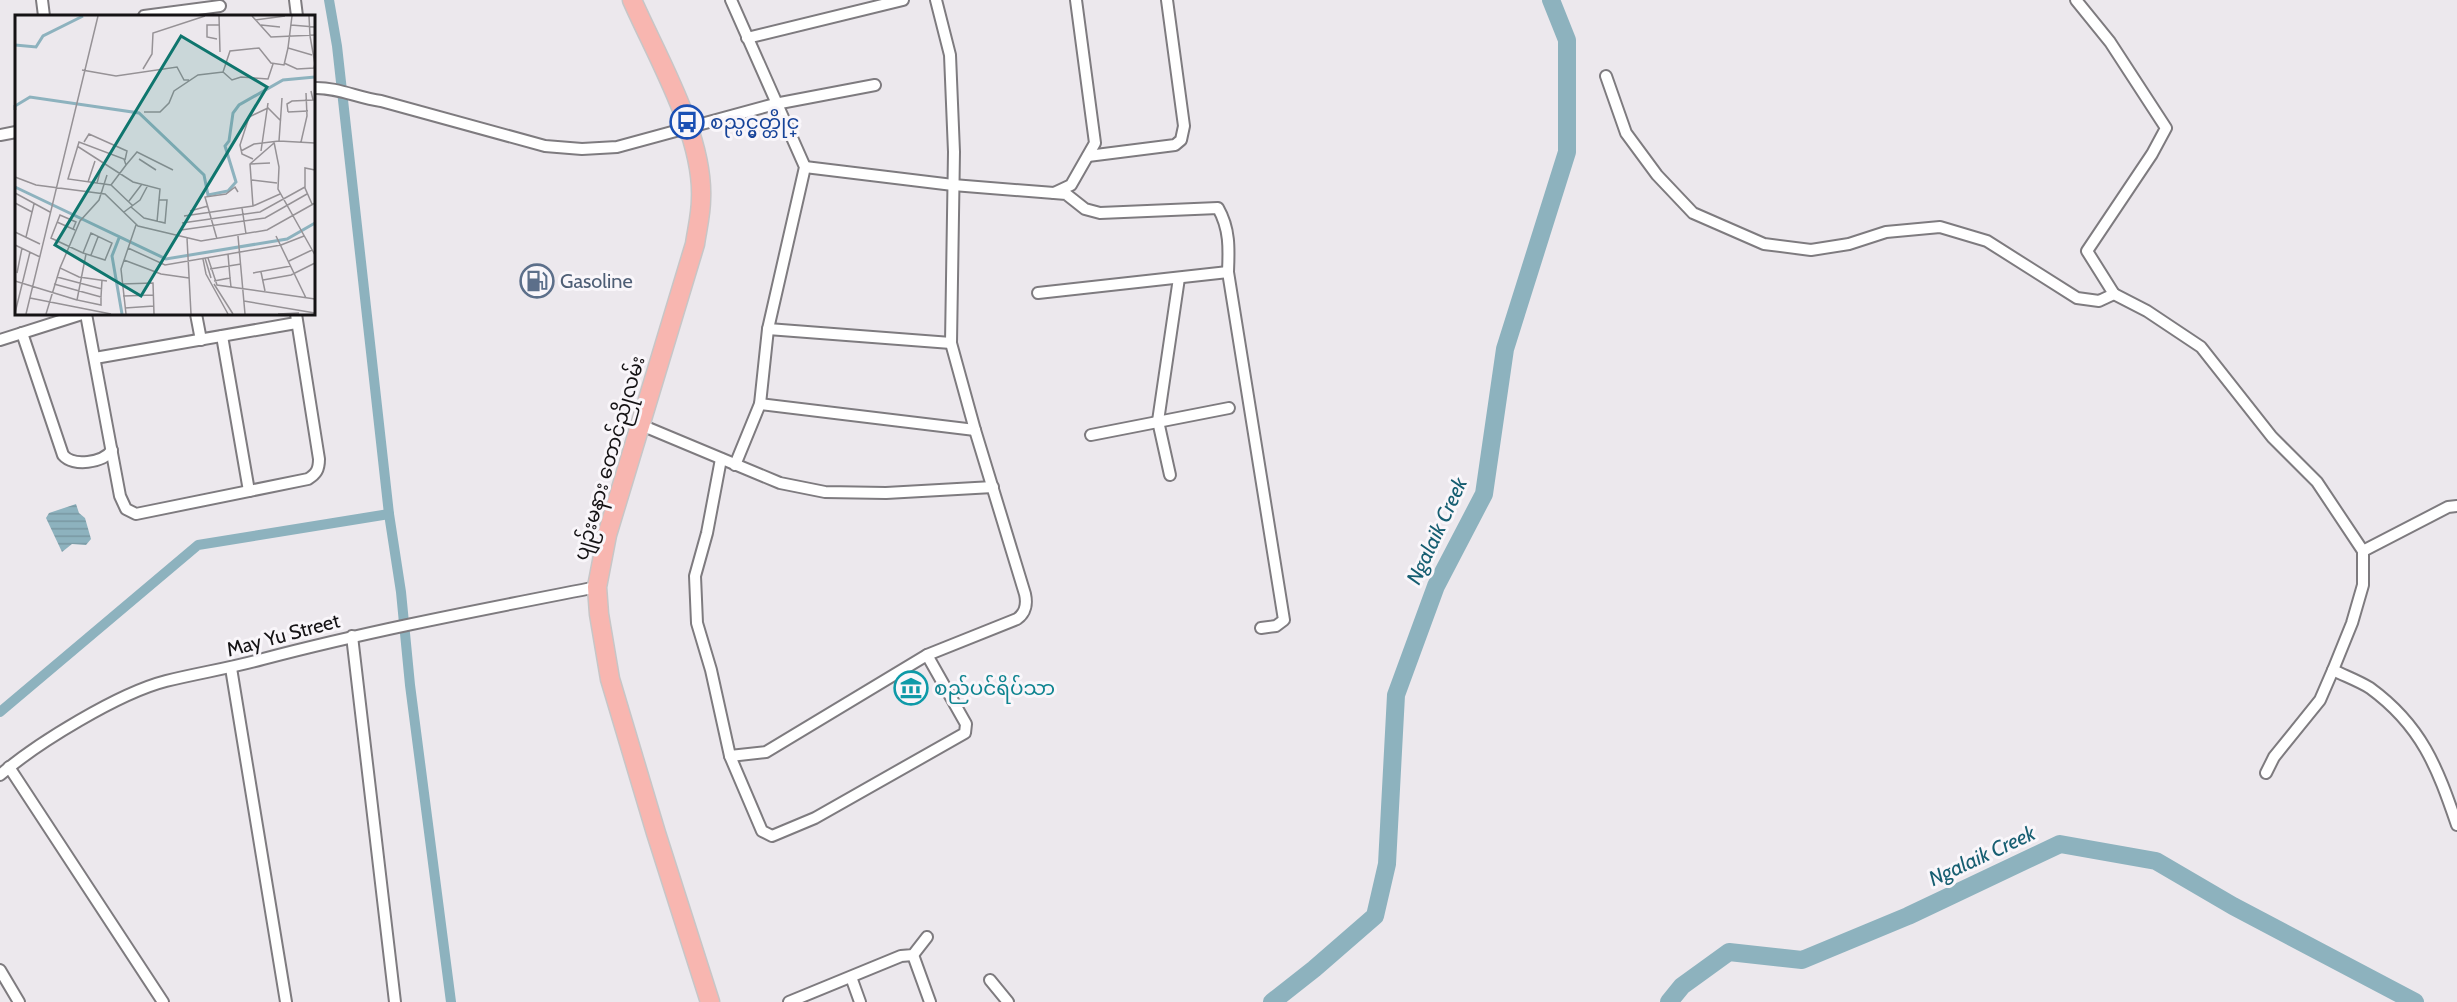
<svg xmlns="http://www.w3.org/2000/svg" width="2457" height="1002" viewBox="0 0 2457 1002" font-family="Cabin,'Noto Sans Myanmar',sans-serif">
	<defs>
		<pattern id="water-rules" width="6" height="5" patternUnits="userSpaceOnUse" patternTransform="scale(1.5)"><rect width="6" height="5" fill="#8db2be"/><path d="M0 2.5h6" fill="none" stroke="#7998a2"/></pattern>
	</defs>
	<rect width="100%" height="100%" fill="#ece8ed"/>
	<path fill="url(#water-rules)" d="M76 504 79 513 85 518 91 539 86 545 72 544 62 552 46 518 49 513Z"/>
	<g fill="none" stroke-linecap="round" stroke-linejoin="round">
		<g stroke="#8db2be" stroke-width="10">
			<path d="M329 0 337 46 389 514 401 592 410 685 451 1002"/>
			<path d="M0 712 198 545 389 514"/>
		</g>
		<g stroke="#8db2be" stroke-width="18">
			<path d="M1272 1002 1314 969 1375 916 1387 864 1396 695 1436 586 1484 494 1505 349 1567 152V40L1551 0"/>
			<path d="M1669 1002 1682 986 1729 952 1802 960 1908 916 2060 844 2156 861 2233 906 2415 1002"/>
		</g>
		<defs>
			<g id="street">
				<path d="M42 0 44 16"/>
				<path d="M295 0 297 16"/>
				<path d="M731 0 805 167 768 329 760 404 735 465"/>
				<path d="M2076 0 2110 42 2166 128 2152 154 2087 251 2114 294"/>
				<path d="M144 16 220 6"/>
				<path d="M747 38 903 0"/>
				<path d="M1606 76 1626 133 1657 175 1693 213 1764 244 1811 250 1849 244 1886 232 1940 227 1987 241 2077 298 2099 301 2114 294 2147 311 2201 347 2272 437 2317 482 2363 551V585L2352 623 2333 670C2345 676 2359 681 2370 688 2422 726 2437 767 2457 825"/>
				<path d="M314 88C337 87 358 98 381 101L545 146 582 149 617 147 775 104 875 85"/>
				<path d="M0 135 16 132"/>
				<path d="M1088 156 1175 145 1181 140 1184 126 1167 0"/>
				<path d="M805 167 953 185 1054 193 1071 185 1095 143 1076 0"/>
				<path d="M1054 193 1066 194 1085 209 1100 213 1218 208C1230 229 1229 249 1228 272L1284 620 1276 626 1261 628"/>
				<path d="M1038 293 1228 272"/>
				<path d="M86 314 120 496 126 509 136 514 308 479C316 474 319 470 319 459L296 314"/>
				<path d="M196 314 201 340"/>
				<path d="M768 329 951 343"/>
				<path d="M22 333 63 455C73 467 103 463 112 450"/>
				<path d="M222 336 249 491"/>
				<path d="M0 340 82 314"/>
				<path d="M95 358 296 323"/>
				<path d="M760 404 975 430"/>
				<path d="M641 425 780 483 825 492 886 493 993 487"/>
				<path d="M1091 435 1229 408"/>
				<path d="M721 459 707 533 695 576 697 623 711 670 730 756 762 831 772 836 815 818 965 733 966 724 927 655"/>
				<path d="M1170 475 1158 421 1179 278"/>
				<path d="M2363 551 2448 507 2457 506"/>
				<path d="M352 636 395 1002"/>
				<path d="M231 668 286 1002"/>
				<path d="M730 756 766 752 927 655 1017 619C1026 613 1027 603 1025 594L975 430 951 343 954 152 950 55 936 0"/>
				<path d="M9 767 163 1002"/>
				<path d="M2266 773 2274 757 2320 700 2333 670"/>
				<path d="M0 775C37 743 119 693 166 681 198 673 231 668 263 659 373 630 485 609 597 587"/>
				<path d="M913 955 930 1002"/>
				<path d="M0 970 19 1002"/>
				<path d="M851 977 860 1002"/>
				<path d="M990 980 1008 1002"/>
				<path d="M789 1002 901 956 913 955 927 937"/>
			</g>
			<path id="primary" d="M632 0C657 57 704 136 701 199 701 214 697 230 695 244L607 535 597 587 599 614 610 679 656 833 710 1002"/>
		</defs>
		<use href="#street" stroke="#7e7b7f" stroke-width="14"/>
		<use href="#primary" stroke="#c7c6c7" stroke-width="21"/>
		<use href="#street" stroke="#fff" stroke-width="10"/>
		<use href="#primary" stroke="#f8b6b0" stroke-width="18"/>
	</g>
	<defs>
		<symbol id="bus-ring" viewBox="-11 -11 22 22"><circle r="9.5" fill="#f9f6fa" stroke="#1a4fb4" stroke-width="1.5"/><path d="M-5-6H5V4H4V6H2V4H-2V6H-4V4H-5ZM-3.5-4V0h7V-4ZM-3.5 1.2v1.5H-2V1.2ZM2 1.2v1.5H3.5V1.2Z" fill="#1a4fb4"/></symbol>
		<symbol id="fuel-ring" viewBox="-11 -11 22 22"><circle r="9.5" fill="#f9f6fa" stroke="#5c6f8a" stroke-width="1.5"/><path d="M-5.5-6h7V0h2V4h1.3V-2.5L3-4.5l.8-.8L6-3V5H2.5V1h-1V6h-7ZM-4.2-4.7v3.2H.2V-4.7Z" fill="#5c6f8a"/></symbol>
		<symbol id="museum-ring" viewBox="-11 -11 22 22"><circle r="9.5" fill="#f9f6fa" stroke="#0f9aa8" stroke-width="1.5"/><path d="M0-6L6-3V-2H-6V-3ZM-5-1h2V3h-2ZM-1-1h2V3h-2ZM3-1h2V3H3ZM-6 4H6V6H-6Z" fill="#0f9aa8"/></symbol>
	</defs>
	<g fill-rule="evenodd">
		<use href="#bus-ring" x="668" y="103" width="38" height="38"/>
		<use href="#fuel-ring" x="518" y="262" width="38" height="38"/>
		<use href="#museum-ring" x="892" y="669" width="38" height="38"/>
	</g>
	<g text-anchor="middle" stroke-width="6" stroke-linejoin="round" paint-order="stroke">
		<g font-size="20" fill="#164399" stroke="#f9f6fa" text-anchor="start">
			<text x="710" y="129">စည္ပင္မွတ္တိုင္</text>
		</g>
		<g font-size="20" fill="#4e5e75" stroke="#f9f6fa" text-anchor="start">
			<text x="560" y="288">Gasoline</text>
		</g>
		<g font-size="20" fill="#141214" stroke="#f9f6fa">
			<text transform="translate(609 458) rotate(-74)" y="7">ပျဉ်းမနား တောင်ညိုလမ်း</text>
			<text transform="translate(283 635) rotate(-15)" y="7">May Yu Street</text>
		</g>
		<g font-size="20" fill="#0d838f" stroke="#f9f6fa" text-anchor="start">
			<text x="934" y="695">စည်ပင်ရိပ်သာ</text>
		</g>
		<g font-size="21" font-style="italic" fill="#165e71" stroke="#f9f6fa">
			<text transform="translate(1437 531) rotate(-65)" y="7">Ngalaik Creek</text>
			<text transform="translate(1982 856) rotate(-25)" y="7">Ngalaik Creek</text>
		</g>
	</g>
	<g transform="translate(15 15)">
		<rect width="300" height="300" fill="#ece8ed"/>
		<path fill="none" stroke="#8db2be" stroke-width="3" d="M0 30 21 32 28 21 68 1M0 95V91L15 82 124 98 189 160 193 180 213 176 221 167 210 131 214 126 218 98 224 90 268 65 300 62M0 172 151 244 272 224 300 208M104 223 97 241 107 299"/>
		<path fill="none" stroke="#969296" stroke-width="1.5" d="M204 1 205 37M237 1 256 22 300 20M277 1 273 33 297 40M294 1 295 21M240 5 270 1M246 10 265 12M276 10 300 12M295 21 300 49M202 24 192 22V10H204M269 48 282 54 299 53 300 49M128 54 137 39 138 18 190 1M67 55 101 61 162 52 169 65H174M208 57 215 36 244 33 256 48 269 50 273 33M129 97H145L154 88 159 76 183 60 208 57 217 65 226 62 253 64 258 49M273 97 272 89 277 86 298 85 296 76M273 97 293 96M264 126 267 83M69 127 74 119 112 136 110 145M259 127 264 152 263 174 300 240M286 127 292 101 291 78M62 131 118 167 145 174 142 207M226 136 239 129 264 126 300 128M246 136 253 88M124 144 141 155M238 144 227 139 225 130 234 102 253 93 266 106M235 149 255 148M111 150 122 137 158 155M0 162 21 170 90 179 123 211 186 226 252 215 300 188M237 165 262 168M73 167 80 146M82 168 87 150M96 170 111 150 109 144 64 127 53 164 96 170 118 191M0 178 35 197M114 186 127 169M0 188 17 197M297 189 290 173V153L300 155M238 191 235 149 259 128M116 192 129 203 150 208 152 185H144M227 193 231 219M175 196 193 191M109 197 125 185 133 170M169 201 238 191 265 179M42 207 60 215M167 208 245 197 290 172M58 214 61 207 45 200 36 223 68 238 90 245 97 228 76 218 68 238M166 215 250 203 292 179M0 217 25 229M223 221 230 299M261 221 291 283M11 222 19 189M172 223 176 299M202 224 190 182 211 179 220 172 223 177M0 230 25 242M113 233 150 250 266 230 289 221M71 239 62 285 86 290V282M213 239 215 263M76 240 83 222M190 243 196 263M193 243 202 270 300 284M188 244 191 259 213 299M109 245 146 259 174 263M274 246 297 235M195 254 226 249M246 257 250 276M2 258 7 233M238 258 276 251M42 262 87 274M248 265 276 260 300 248M0 266 62 285M92 266 64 262 45 253 65 206 84 185 92 160M199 266 215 263 216 272M39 269 86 282 87 265M106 269 138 268 139 299M199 269 218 299M108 281 139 280M15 283 96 299M229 286 300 298M110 293 139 291M0 298 15 237M11 299 83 1M31 299 45 253M111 299 106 254 121 210M263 299 284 298"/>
		<path fill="#0f766e" fill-opacity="0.15" stroke="#0f766e" stroke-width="3" d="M166 21 252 72 126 281 40 230Z"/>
		<rect width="300" height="300" fill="none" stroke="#141214" stroke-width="3"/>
	</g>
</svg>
